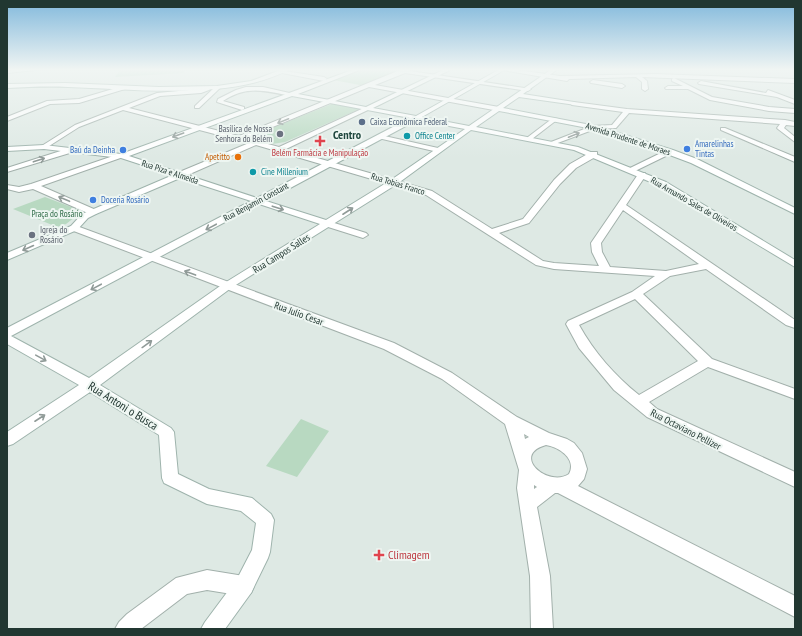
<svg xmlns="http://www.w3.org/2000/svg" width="802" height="636" viewBox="0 0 802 636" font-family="'PT Sans Narrow',sans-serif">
	<rect width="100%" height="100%" fill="#dee9e4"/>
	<g fill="#b8d9c1">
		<path d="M121 69H185L184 73 115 77Z"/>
		<path d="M363 69 400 71 365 86 333 80Z"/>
		<path d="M334 103 362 108 285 142 272 144 255 139 262 132Z"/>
		<path d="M45 197 79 210V214L66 224 57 227 13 209Z"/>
		<path d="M301 419 329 431 297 477 266 466Z"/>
	</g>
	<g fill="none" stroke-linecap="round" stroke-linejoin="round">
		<path fill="#89c0cb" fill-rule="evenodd" d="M7 69H19L7 72Z"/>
		<defs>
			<g id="street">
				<path d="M412 69 410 71 531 89 528 91 405 73 375 85 499 107 502 109 499 111 369 87 246 138 279 147 366 107H370V109L286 149 432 191 492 229 523 219 554 180 570 164 591 152H597V156L576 168 560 184 529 223 499 233 543 261 554 263 599 266 592 252 591 243 639 173H645L646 175 626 205 795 320V328L786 325 706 269 670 276 643 294 712 359 795 389V399L708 367 649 402 657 409 795 472V487L647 417 614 390 579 348 566 324 568 321 632 292 655 276 554 269 536 265 426 195 256 145 183 177H177V173L249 143 123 110 79 127 46 148 40 147 75 125 157 93 200 89 207 87 210 89 209 90 201 93 160 96 129 108 239 136 400 70ZM623 210 699 264 666 271 610 267 602 252 601 243ZM635 299 698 361 639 395C615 376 594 352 579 325Z"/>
				<path d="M496 69H510L560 76 656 74 795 79V83L642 77 647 81 648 89 645 91 642 89V82L636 77 569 79 567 81Z"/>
				<path d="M284 71 324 77 327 79 324 81 282 73Z"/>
				<path d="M674 78 712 97 769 107 795 109V113L769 111 710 100 688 89H666L665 88 668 86H683L672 81V79Z"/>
				<path d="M593 80 622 84 625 86 622 88 591 83 590 82Z"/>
				<path d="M701 81 766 93 768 90 795 100V104L777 97 699 84 698 83Z"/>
				<path d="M123 86 125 87V89L79 103 50 104 7 121V117L47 101 79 99Z"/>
				<path d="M215 87 220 88 199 108H195V106Z"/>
				<path d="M246 87H263L294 94 291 96C265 91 247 85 223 101L244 107V109L242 110 217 102 218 99 236 90Z"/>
				<path d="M574 102 627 109 785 120 795 122V126L786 125 784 128 795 137V142L778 129 777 128 780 124 629 113 616 128 595 129 555 144H551V142L592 126 612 125 623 112 572 105 571 104Z"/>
				<path d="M553 118 558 119 532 139H528V137Z"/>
				<path d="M721 128H725L795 157V162L721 130Z"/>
				<path d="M380 135 438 148 442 150 438 152 378 138V136Z"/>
				<path d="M70 148 74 150 73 152 7 172V168Z"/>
				<path d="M667 150H670L674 152 633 172H627L626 170Z"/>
				<path d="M119 154H122L126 156 41 186 96 210 97 212 96 214H90L33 189 19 192 7 189V185L19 187 31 184Z"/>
				<path d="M328 221 366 233 368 235 363 238 325 226 323 224 325 222Z"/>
				<path d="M74 225 394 343 452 373 517 417 549 433 567 439 574 443 582 453 587 469 584 479 578 486 795 596V617L558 493H555L537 507 550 576 553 629H531L530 576 517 488 519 470 505 424 442 379 384 349 71 230 69 228 71 226ZM524 434 529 437 525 439ZM546 445C559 447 577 459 569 474 548 488 510 455 546 445ZM534 485 537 487 534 489Z"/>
				<path d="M207 570 244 576 251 579 254 586 251 593 244 596 207 590 187 594 141 629H115L119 622 127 614 176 578Z"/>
			</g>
			<g id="secondary">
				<path d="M22 69H45L7 73V71Z"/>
				<path d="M283 69H290C233 101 132 89 68 87 48 86 27 87 7 88V84L65 83 159 87 217 86 251 81Z"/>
				<path d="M355 69H362L298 94 366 107 445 69H452L373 108 416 116 500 69H506L422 117 469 126 552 69H558L523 94 574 102 577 104 576 105 519 97 503 108 596 126 673 150 697 159 795 208V214L691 163 667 154 593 129 499 111 476 127 578 147 666 182 795 260V267L660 186 574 150 471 130 397 184 231 288 100 385 171 428 174 432 178 474 209 489 252 498 271 514 274 520 270 552 268 558 251 593 225 629H201L205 622 237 579 252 550 256 523 241 511 207 504 164 483 162 478 159 435 90 392 13 444 7 446V432L79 385 7 344V328L251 201 180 178 96 214 88 218 77 230 7 260V253L71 226 82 214 173 175 121 158 44 149 7 151V147L44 145 121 154ZM292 96 410 118 257 198 129 156ZM417 120 465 129 391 180 326 220 266 201ZM259 204 320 224 223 284 89 378 11 336Z"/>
			</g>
		</defs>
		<use href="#street" stroke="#a2b0ab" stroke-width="2"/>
		<use href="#secondary" stroke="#9eb3ac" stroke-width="2"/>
		<use href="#street" fill="#fff" fill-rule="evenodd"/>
		<use href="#secondary" fill="#fff" fill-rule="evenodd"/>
	</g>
	<defs><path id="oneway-shaft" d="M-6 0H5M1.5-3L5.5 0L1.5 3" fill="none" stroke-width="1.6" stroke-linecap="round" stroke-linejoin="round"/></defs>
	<g stroke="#909b98">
		<use href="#oneway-shaft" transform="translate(283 121) rotate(158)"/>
		<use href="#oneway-shaft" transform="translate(178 135) rotate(160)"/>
		<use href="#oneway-shaft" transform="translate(574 135) rotate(-22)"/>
		<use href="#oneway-shaft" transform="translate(39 160) rotate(-18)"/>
		<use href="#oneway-shaft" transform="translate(64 199) rotate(-157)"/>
		<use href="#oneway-shaft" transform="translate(278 208) rotate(18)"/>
		<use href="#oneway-shaft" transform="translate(348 211) rotate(-33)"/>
		<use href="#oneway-shaft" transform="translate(211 227) rotate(152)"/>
		<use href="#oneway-shaft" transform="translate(28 248) rotate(156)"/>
		<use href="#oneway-shaft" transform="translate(190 273) rotate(-160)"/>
		<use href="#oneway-shaft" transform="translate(96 287) rotate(152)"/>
		<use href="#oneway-shaft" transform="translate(147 344) rotate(-36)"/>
		<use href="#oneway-shaft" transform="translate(41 358) rotate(29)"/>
		<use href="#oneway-shaft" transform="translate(40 418) rotate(-33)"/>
	</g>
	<linearGradient id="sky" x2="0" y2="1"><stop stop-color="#82b9dc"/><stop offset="0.44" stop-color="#f0f5f3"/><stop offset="1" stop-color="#f0f5f3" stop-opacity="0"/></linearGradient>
	<rect width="802" height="158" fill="url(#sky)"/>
	<circle fill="#5c6f8a" stroke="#eef6f2" stroke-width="1.5" cx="362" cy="122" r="4"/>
	<g fill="#6b7280" stroke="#eef6f2" stroke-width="1.5">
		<circle cx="280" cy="134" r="4"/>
		<circle cx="32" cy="235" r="4"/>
	</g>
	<g fill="#0f9aa8" stroke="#eef6f2" stroke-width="1.5">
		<circle cx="407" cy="136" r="4"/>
		<circle cx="253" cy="172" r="4"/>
	</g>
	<g fill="#e0444e" stroke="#eef6f2" stroke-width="1.5">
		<path d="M318 135h4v4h4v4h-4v4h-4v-4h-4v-4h4z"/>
		<path d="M377 549h4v4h4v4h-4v4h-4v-4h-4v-4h4z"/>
	</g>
	<g fill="#3f7fe0" stroke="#eef6f2" stroke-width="1.5">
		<circle cx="687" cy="149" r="4"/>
		<circle cx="123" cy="150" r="4"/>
		<circle cx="93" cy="200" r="4"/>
	</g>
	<circle fill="#e8710a" stroke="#eef6f2" stroke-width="1.5" cx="238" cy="157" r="4"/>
	<g text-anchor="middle" stroke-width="4" stroke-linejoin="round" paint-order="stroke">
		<g font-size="9" fill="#4e5e75" stroke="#eef6f2" text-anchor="start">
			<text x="370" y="125">Caixa Econômica Federal</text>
		</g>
		<g font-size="9" fill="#5b616d" stroke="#eef6f2" text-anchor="end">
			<text x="272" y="132">Basílica de Nossa<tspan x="272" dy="10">Senhora do Belém</tspan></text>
			<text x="40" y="233" text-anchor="start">Igreja do<tspan x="40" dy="10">Rosário</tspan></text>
		</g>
		<g font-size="9" fill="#0d838f" stroke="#eef6f2" text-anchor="start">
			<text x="415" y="139">Office Center</text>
			<text x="261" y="175">Cine Millenium</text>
		</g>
		<g font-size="9" fill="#213731" stroke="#eef6f2">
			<text transform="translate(628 139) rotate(18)" y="3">Avenida Prudente de Moraes</text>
			<text transform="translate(170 172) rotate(18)" y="3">Rua Piza e Almeida</text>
			<text transform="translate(398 184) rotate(17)" y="3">Rua Tobias Franco</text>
			<text transform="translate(256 202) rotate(-28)" y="3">Rua Benjamin Constant</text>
			<text transform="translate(694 204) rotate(30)" y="3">Rua Armando Sales de Oliveiras</text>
		</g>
		<g font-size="9" fill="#366cbe" stroke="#eef6f2" text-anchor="start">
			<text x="695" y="147">Amarelinhas<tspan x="695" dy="10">Tintas</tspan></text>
			<text x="115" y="153" text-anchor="end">Baú da Deinha</text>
			<text x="101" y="203">Doceria Rosário</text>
		</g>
		<g font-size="9" fill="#be3a42" stroke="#eef6f2">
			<text x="320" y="156">Belém Farmácia e Manipulação</text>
		</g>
		<g font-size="9" fill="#c56008" stroke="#eef6f2" text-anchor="end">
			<text x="230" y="160">Apetitto</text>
		</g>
		<g font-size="9" fill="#2e6b46" stroke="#eef6f2">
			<text x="57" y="217">Praça do Rosário</text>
		</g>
		<g font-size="10" fill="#213731" stroke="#eef6f2">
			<text transform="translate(281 253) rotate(-32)" y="4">Rua Campos Salles</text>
			<text transform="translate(299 313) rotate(20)" y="4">Rua Julio Cesar</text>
			<text transform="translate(686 429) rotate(27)" y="4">Rua Octaviano Pellizer</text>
		</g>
		<g font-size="12" font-weight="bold" fill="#1f473e" stroke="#eef6f2">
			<text x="347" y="139">Centro</text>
		</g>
		<g font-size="12" fill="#213731" stroke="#eef6f2">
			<text transform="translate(123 406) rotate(32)" y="4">Rua Antoni o Busca</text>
		</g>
		<g font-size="12" fill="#be3a42" stroke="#eef6f2" text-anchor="start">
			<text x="388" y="559">Climagem</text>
		</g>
	</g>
	<rect width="802" height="636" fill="none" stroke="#213731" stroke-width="16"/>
</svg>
